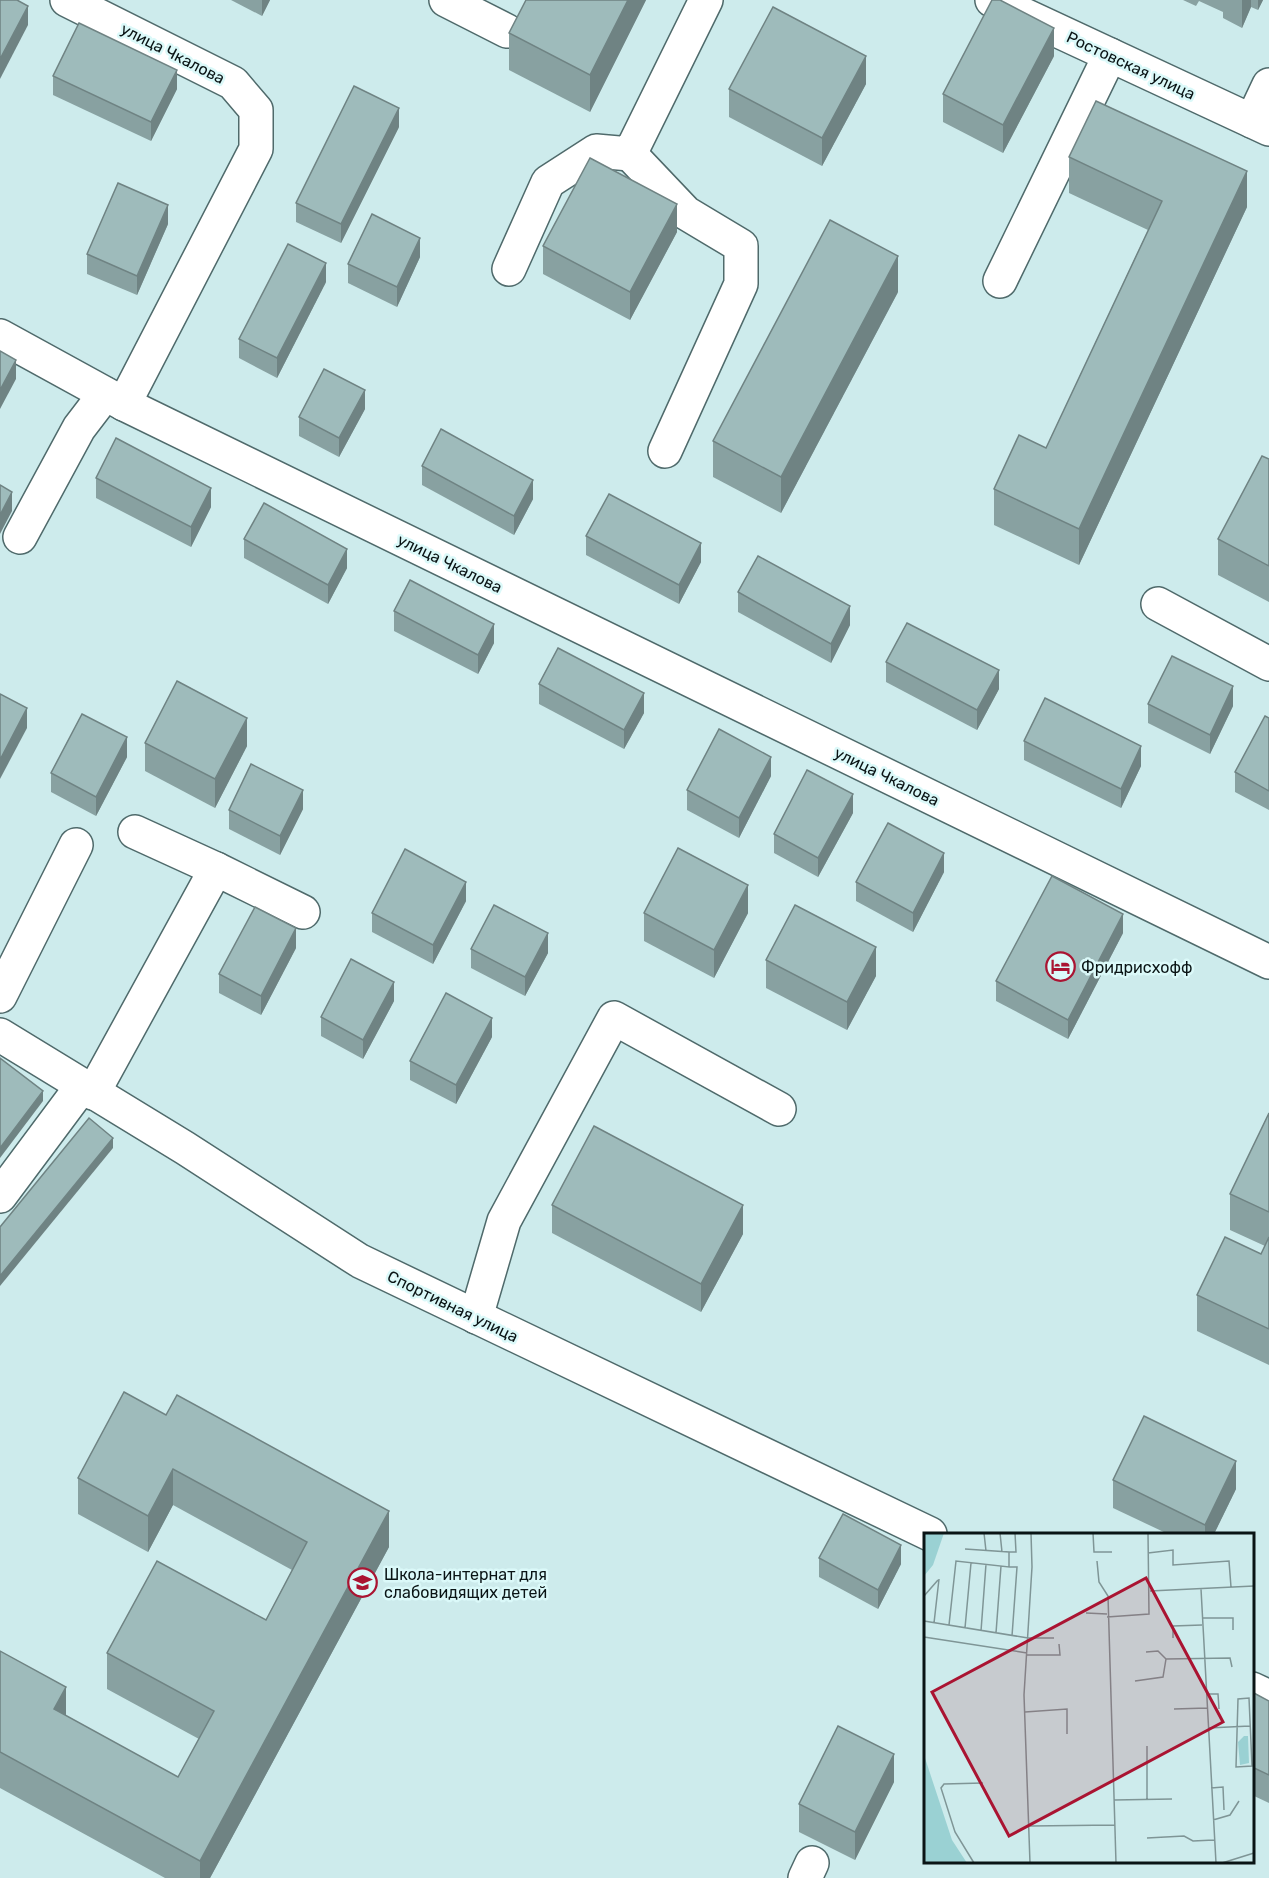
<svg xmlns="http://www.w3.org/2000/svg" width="1269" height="1878" viewBox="0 0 1269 1878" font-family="Rubik,sans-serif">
	<rect width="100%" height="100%" fill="#cdebec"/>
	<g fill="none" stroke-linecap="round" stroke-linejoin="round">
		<defs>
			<g id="minor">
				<path d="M67 0 233 83 256 110V149L124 404"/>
				<path d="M446 0 507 31"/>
				<path d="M992 0 1269 129"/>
				<path d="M1252 121 1269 85"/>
				<path d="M630 154 686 213 741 246V284L665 451"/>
				<path d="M509 269 548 182 596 151 630 154 706 0"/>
				<path d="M1000 281 1110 55"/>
				<path d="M0 336 124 404 1269 962"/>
				<path d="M20 537 79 428 105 394"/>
				<path d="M1158 604 1269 664"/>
				<path d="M216 869 303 912"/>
				<path d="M0 996 76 845"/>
				<path d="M0 1035 185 1148 360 1261 930 1534"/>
				<path d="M93 1093 216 869 135 832"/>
				<path d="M0 1196 82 1086"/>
				<path d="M476 1317 504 1221 614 1018 779 1109"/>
				<path d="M1252 1689 1269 1697"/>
				<path d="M805 1878 812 1863"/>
			</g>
		</defs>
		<use href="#minor" stroke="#4f6a6b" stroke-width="36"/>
		<use href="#minor" stroke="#fff" stroke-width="33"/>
	</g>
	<g fill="#88a1a1">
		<path d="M231 0H270L262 16Z"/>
		<path d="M526 0H646L590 112 509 70V33Z"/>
		<path d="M1183 0H1263L1258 10 1251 7 1242 28 1223 18V12L1199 1 1196 6Z"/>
		<path d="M1054 56 1003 153 943 122V94Z"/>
		<path d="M53 76 177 89 151 141 53 95Z"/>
		<path d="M866 84 822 166 729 117V89Z"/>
		<path d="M399 127 341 243 296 222V203Z"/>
		<path d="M1069 157 1247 207 1079 565 994 525V489L1046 448 1148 230 1069 193Z"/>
		<path d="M168 224 137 295 87 274V254Z"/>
		<path d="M677 232 630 320 543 274V246Z"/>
		<path d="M420 257 397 307 348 283V264Z"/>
		<path d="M326 282 277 378 239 358V339Z"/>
		<path d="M898 292 781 513 713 477V441Z"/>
		<path d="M365 409 339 457 299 436V417Z"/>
		<path d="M1269 459V602L1218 575V539Z"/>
		<path d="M422 466 533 499 514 535 422 485Z"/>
		<path d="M96 478 211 507 191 547 96 498Z"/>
		<path d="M586 536 701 562 679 604 586 555Z"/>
		<path d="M244 539 347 568 328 604 244 558Z"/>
		<path d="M738 592 850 625 831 663 738 612Z"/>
		<path d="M394 611 494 643 478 674 394 631Z"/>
		<path d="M886 662 999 689 977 730 886 682Z"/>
		<path d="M539 684 644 713 624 749 539 704Z"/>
		<path d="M1148 704 1233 706 1210 754 1148 723Z"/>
		<path d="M1269 718V810L1235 792V772Z"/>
		<path d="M1024 741 1141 766 1121 808 1024 760Z"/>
		<path d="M145 743 247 746 215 808 145 771Z"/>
		<path d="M127 757 96 816 51 792V773Z"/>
		<path d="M771 776 739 838 687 810V790Z"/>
		<path d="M303 809 280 855 229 829V810Z"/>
		<path d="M853 813 818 877 774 853V834Z"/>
		<path d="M944 872 913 932 856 901V882Z"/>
		<path d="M466 901 433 964 372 932V913Z"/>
		<path d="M644 913H748L714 978 644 941Z"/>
		<path d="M1123 933 1068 1039 996 1001V981Z"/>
		<path d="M296 948 261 1015 219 993V974Z"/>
		<path d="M471 949 548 953 525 996 471 968Z"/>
		<path d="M766 960 876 976 847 1030 766 988Z"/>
		<path d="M394 1001 363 1059 321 1036V1017Z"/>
		<path d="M492 1037 456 1104 410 1080V1061Z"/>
		<path d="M1269 1113V1365L1197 1331V1295L1261 1254 1265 1246 1230 1230V1194Z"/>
		<path d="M552 1205 743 1234 701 1312 552 1233Z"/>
		<path d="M124 1392 389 1547 210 1878H165L0 1788V1651L66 1716 178 1777 199 1739 107 1689V1653L266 1620 292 1570 173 1505 148 1552 78 1514V1478Z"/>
		<path d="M1113 1480 1236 1489 1214 1534H1168L1113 1508Z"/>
		<path d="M819 1558 901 1564 878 1609 819 1577Z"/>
		<path d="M926 1608V1630L924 1629V1610Z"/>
		<path d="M1252 1692 1269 1701V1803L1252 1795Z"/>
		<path d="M894 1782 855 1860 799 1832V1804Z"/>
	</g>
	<g fill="#6f8383">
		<path d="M262 0H270L262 16Z"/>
		<path d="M628 0H646L590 112V75Z"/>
		<path d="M1242 0H1251V7L1242 28Z"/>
		<path d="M1258 0H1263L1258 10Z"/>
		<path d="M28 6V25L0 79V59Z"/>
		<path d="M1054 28V56L1003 153V125Z"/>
		<path d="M866 56V84L822 166V138Z"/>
		<path d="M177 70V89L151 141V122Z"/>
		<path d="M399 108V127L341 243V224Z"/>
		<path d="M1247 171V207L1079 565V529Z"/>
		<path d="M677 204V232L630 320V292Z"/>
		<path d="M168 205V224L137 295V276Z"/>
		<path d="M420 238V257L397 307V287Z"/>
		<path d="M898 256V292L781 513V477Z"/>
		<path d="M326 263V282L277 378V358Z"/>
		<path d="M16 360V379L0 409V390Z"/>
		<path d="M365 390V409L339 457V438Z"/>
		<path d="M533 480V499L514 535V516Z"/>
		<path d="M211 488V507L191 547V527Z"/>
		<path d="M12 492V511L0 534V515Z"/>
		<path d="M701 543V562L679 604V585Z"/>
		<path d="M347 549V568L328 604V585Z"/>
		<path d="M850 606V625L831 663V644Z"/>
		<path d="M494 624V643L478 674V655Z"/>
		<path d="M999 670V689L977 730V710Z"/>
		<path d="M1233 686V706L1210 754V735Z"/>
		<path d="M644 693V713L624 749V730Z"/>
		<path d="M27 708V728L0 779V760Z"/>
		<path d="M247 718V746L215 808V779Z"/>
		<path d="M127 737V757L96 816V797Z"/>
		<path d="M1141 746V766L1121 808V789Z"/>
		<path d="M771 757V776L739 838V818Z"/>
		<path d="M303 790V809L280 855V836Z"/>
		<path d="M853 794V813L818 877V858Z"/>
		<path d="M944 853V872L913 932V913Z"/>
		<path d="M466 882V901L433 964V945Z"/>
		<path d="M748 885V913L714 978V950Z"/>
		<path d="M1123 914V933L1068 1039V1020Z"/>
		<path d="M296 928V948L261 1015V996Z"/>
		<path d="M548 933V953L525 996V977Z"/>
		<path d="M876 947V976L847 1030V1002Z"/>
		<path d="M394 982V1001L363 1059V1040Z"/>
		<path d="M492 1018V1037L456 1104V1085Z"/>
		<path d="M43 1091V1101L0 1158V1148Z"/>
		<path d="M113 1138V1148L0 1286V1276Z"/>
		<path d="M743 1205V1234L701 1312V1284Z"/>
		<path d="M1236 1461V1489L1214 1534H1205V1525Z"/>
		<path d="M173 1469V1505L148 1552V1516Z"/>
		<path d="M389 1511V1547L210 1878H200V1861Z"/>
		<path d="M901 1545V1564L878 1609V1590Z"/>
		<path d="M66 1687V1723L54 1709Z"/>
		<path d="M894 1754V1782L855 1860V1832Z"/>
	</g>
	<g fill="#9ebbbb" stroke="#6f8383" stroke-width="1.5">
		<path d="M0 0H17L28 6 0 59Z"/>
		<path d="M526 0H628L590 75 509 33Z"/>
		<path d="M992 0H1000L1054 28 1003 125 943 94Z"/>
		<path d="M773 7 866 56 822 138 729 89Z"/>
		<path d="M79 23 177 70 151 122 53 76Z"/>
		<path d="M354 86 399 108 341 224 296 203Z"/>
		<path d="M1096 101 1247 171 1079 529 994 489 1019 435 1046 448 1162 201 1069 157Z"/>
		<path d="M590 158 677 204 630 292 543 246Z"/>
		<path d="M118 183 168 205 137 276 87 254Z"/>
		<path d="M372 214 420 238 397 287 348 264Z"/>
		<path d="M830 220 898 256 781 477 713 441Z"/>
		<path d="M288 244 326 263 277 358 239 339Z"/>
		<path d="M0 351 16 360 0 390Z"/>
		<path d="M324 369 365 390 339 438 299 417Z"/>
		<path d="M441 429 533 480 514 516 422 466Z"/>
		<path d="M116 438 211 488 191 527 96 478Z"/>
		<path d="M1262 456 1269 459V566L1218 539Z"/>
		<path d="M0 485 12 492 0 515Z"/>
		<path d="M609 494 701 543 679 585 586 536Z"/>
		<path d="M264 503 347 549 328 585 244 539Z"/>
		<path d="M758 556 850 606 831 644 738 592Z"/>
		<path d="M410 580 494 624 478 655 394 611Z"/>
		<path d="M907 623 999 670 977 710 886 662Z"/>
		<path d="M558 648 644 693 624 730 539 684Z"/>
		<path d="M1172 656 1233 686 1210 735 1148 704Z"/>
		<path d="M177 681 247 718 215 779 145 743Z"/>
		<path d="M0 694 27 708 0 760Z"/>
		<path d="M1045 698 1141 746 1121 789 1024 741Z"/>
		<path d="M82 714 127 737 96 797 51 773Z"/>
		<path d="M1265 716 1269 718V791L1235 772Z"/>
		<path d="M719 729 771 757 739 818 687 790Z"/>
		<path d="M251 764 303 790 280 836 229 810Z"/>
		<path d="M807 770 853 794 818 858 774 834Z"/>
		<path d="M888 823 944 853 913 913 856 882Z"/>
		<path d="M678 848 748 885 714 950 644 913Z"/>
		<path d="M405 849 466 882 433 945 372 913Z"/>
		<path d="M1052 876 1123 914 1068 1020 996 981Z"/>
		<path d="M494 905 548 933 525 977 471 949Z"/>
		<path d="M795 905 876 947 847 1002 766 960Z"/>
		<path d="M255 907 296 928 261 996 219 974Z"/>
		<path d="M351 959 394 982 363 1040 321 1017Z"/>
		<path d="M446 993 492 1018 456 1085 410 1061Z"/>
		<path d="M0 1058 43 1091 0 1148Z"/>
		<path d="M1269 1113V1212L1230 1194Z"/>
		<path d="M89 1118 113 1138 0 1276V1227Z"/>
		<path d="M594 1126 743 1205 701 1284 552 1205Z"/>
		<path d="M1225 1237 1261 1254 1269 1237V1329L1197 1295Z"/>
		<path d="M124 1392 166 1415 177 1395 389 1511 200 1861 0 1752V1651L66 1687 54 1709 178 1777 214 1711 107 1653 157 1561 266 1620 307 1542 173 1469 148 1516 78 1478Z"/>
		<path d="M1144 1416 1236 1461 1205 1525 1113 1480Z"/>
		<path d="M843 1514 901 1545 878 1590 819 1558Z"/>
		<path d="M1252 1692 1269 1701V1775L1252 1767Z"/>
		<path d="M838 1726 894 1754 855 1832 799 1804Z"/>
	</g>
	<defs>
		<symbol id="hotel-ring" viewBox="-11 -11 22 22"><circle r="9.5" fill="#dbf9f9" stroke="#aa1432" stroke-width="1.5"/><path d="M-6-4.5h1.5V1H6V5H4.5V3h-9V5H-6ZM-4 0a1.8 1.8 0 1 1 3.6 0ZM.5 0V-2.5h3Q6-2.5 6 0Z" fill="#aa1432"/></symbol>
		<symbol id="school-ring" viewBox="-11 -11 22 22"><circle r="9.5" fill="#dbf9f9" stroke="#aa1432" stroke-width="1.5"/><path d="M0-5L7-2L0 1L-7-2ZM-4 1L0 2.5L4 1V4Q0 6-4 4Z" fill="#aa1432"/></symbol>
	</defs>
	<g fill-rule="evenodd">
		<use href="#hotel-ring" x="1044" y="950" width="33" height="33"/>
		<use href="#school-ring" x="346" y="1566" width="33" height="33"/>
	</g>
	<g text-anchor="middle" stroke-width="5" stroke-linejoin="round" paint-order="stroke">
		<g font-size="16" fill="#0a1415" stroke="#dbf9f9">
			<text transform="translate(173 53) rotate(27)" y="6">улица Чкалова</text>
			<text transform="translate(1131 65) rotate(25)" y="6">Ростовская улица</text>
			<text transform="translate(450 563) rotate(26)" y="6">улица Чкалова</text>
			<text transform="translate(887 776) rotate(26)" y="6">улица Чкалова</text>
			<text transform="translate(453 1306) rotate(26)" y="6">Спортивная улица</text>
		</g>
		<g font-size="16" fill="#0a1415" stroke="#dbf9f9" text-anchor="start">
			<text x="1081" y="973">Фридрисхофф</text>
			<text x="384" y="1580">Школа-интернат для<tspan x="384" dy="18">слабовидящих детей</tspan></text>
		</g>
	</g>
	<g transform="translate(924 1533)">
		<rect width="330" height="330" fill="#cdebec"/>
		<path d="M0 0H20L9 32 0 43ZM320 203H324L325 230 316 232 314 209ZM0 222 28 307 43 330H0Z" fill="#9ad1d3"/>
		<path fill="none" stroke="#7f9596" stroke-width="1.5" d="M60 0 62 18M76 0 78 19M169 0 170 19H188M85 19H92L91 0M224 20 249 17V32L305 28 307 54M173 28 175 49 184 63 192 330M85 34H93L88 103M277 56 292 330M226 58 330 53M0 63 14 47M162 80 183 81M183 84 225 81 224 0M278 85H309V97M0 88 104 105H130M10 90 15 46M25 92 32 28 85 34V19L41 16M41 95 47 30M57 98 62 31M72 100 77 33M0 104 103 120M249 105V93L278 92M222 119 234 118 242 126 306 125 308 134M103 122H136L135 111M211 148 239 144 242 126M282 161H294L295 176M325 165 328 233 312 234 314 166ZM250 176 283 175M101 179 143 176V201M284 195 326 193M287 255 299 254 300 277M223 266V213M190 267 248 266M289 287 306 282 315 268M106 293 191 292M223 305 260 303 269 308 290 307M50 330 31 299 17 255 20 251 59 250M106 330 100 162 108 34 107 0M298 330 330 320"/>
		<path fill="#aa1432" fill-opacity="0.15" stroke="#aa1432" stroke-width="3" d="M222 45 299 189 85 303 8 159Z"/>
		<rect width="330" height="330" fill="none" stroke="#0a1415" stroke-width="3"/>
	</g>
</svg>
